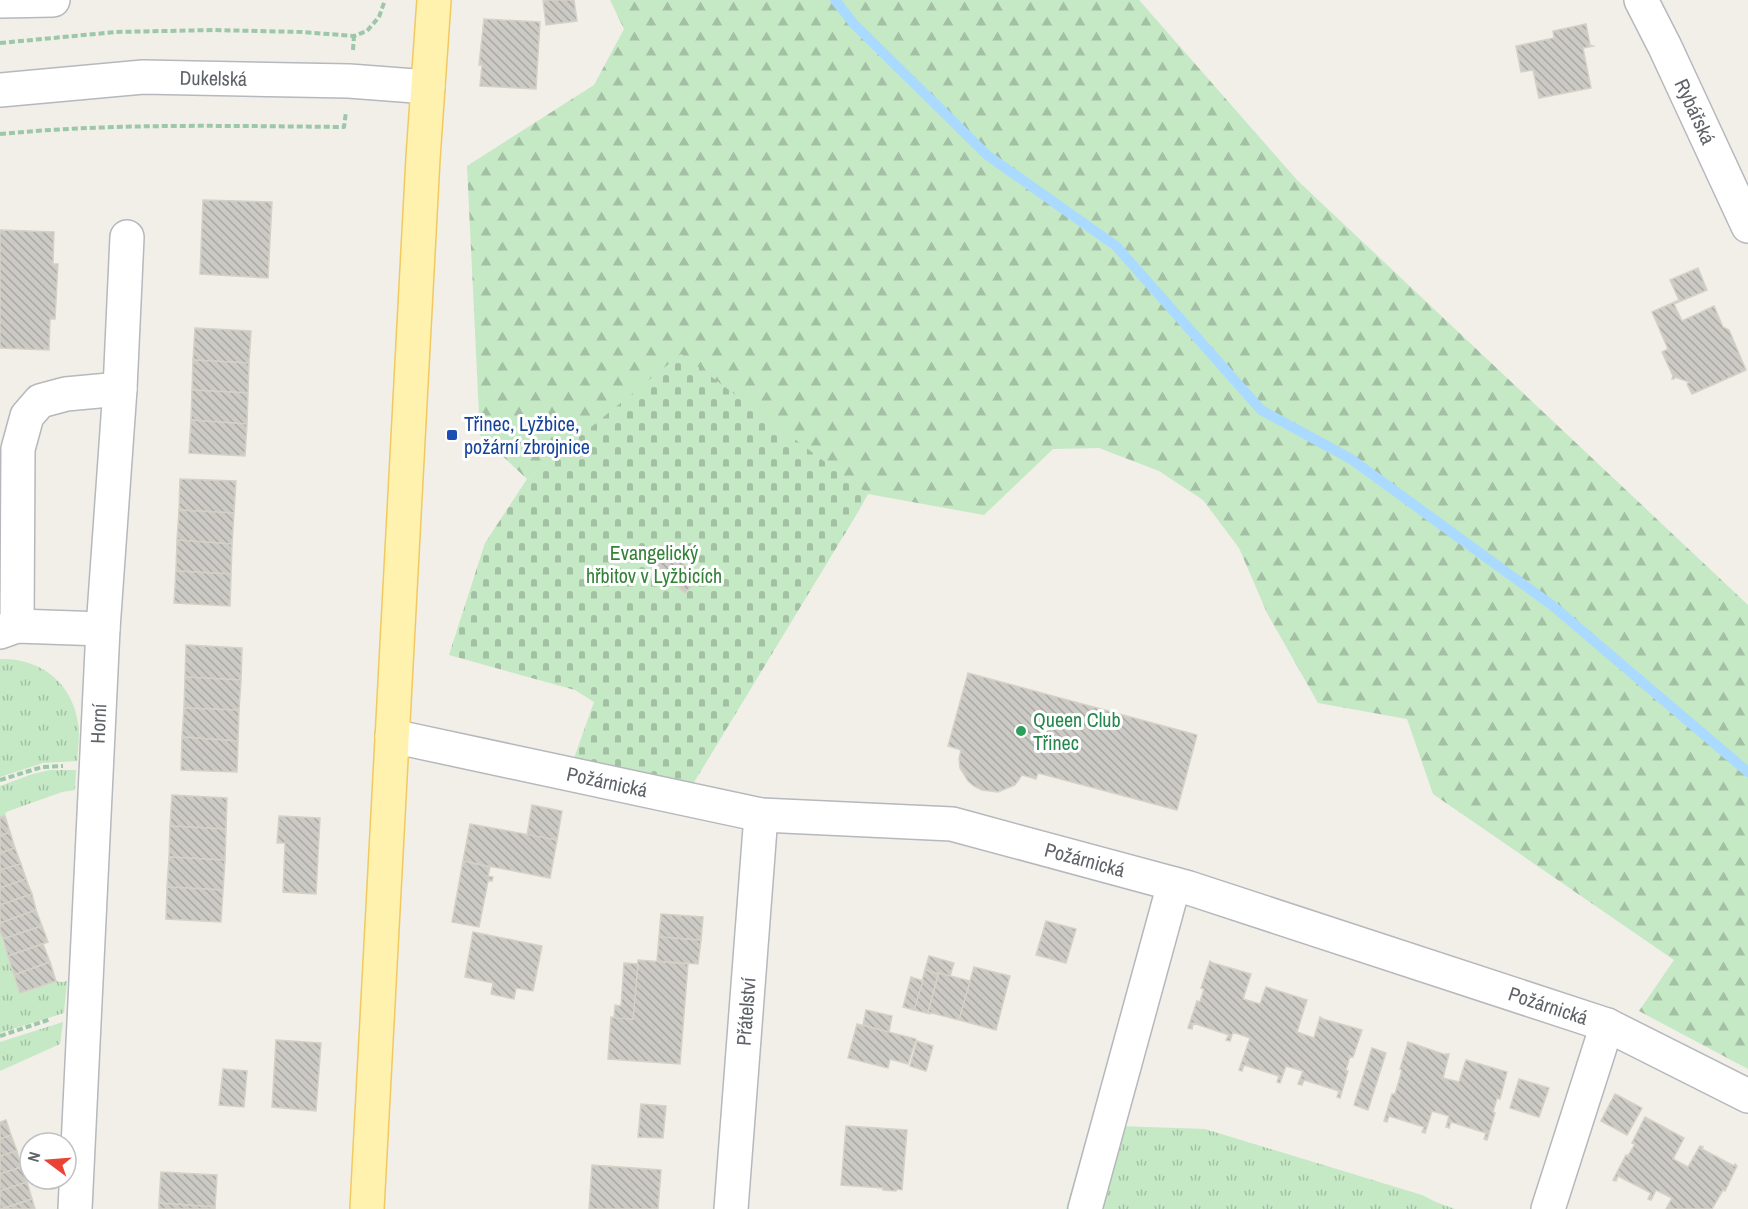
<svg xmlns="http://www.w3.org/2000/svg" width="1748" height="1209" viewBox="0 0 1748 1209" font-family="'Archivo Narrow',sans-serif">
	<defs>
		<pattern id="grass-tufts" width="24" height="20" patternUnits="userSpaceOnUse" patternTransform="scale(1.5)"><rect width="24" height="20" fill="#c5e8c5"/><path d="M3 7l-1-3M5 7V3M7 7l1-3M15 17l-1-3M17 17v-4M19 17l1-3" fill="none" stroke="#a3c0a4"/></pattern>
		<pattern id="forest-firs" width="22" height="20" patternUnits="userSpaceOnUse" patternTransform="scale(1.5)"><rect width="22" height="20" fill="#c5e8c5"/><path d="M5 1l3.5 6h-7zM16 11l3.5 6h-7z" fill="#a3c0a4"/></pattern>
		<pattern id="cemetery-stones" width="16" height="16" patternUnits="userSpaceOnUse" patternTransform="scale(1.5)"><rect width="16" height="16" fill="#c5e8c5"/><path d="M2 7V4a2 2 0 0 1 4 0v3zM10 15v-3a2 2 0 0 1 4 0v3z" fill="#a3c0a4"/></pattern>
		<pattern id="building-back-hatch" width="6" height="6" patternUnits="userSpaceOnUse" patternTransform="scale(1.5)"><rect width="6" height="6" fill="#cccac5"/><path d="M-1 5l2 2M0 0l6 6M5-1l2 2" fill="none" stroke="#a9a8a4"/></pattern>
	</defs>
	<rect width="100%" height="100%" fill="#f1efe8"/>
	<g fill="url(#grass-tufts)">
		<path d="M0 659C40 658 72 682 78 723 80 735 78 749 77 761L43 763 0 777Z"/>
		<path d="M50 770H76L75 790 62 792 6 812 5 816 0 817V786L33 774Z"/>
		<path d="M0 933 20 993 56 981 62 982 67 981 64 1013 0 1033Z"/>
		<path d="M63 1022 60 1044 0 1071V1042Z"/>
		<path d="M1090 1125 1205 1129 1422 1195 1436 1202 1455 1209H1066Z"/>
	</g>
	<path fill="url(#forest-firs)" d="M610 0H1139L1297 180 1748 605V1069L1639 1011 1674 960 1433 794 1407 719 1318 703 1267 613 1239 548 1203 500 1159 471 1099 448 1053 449 984 515 868 494 681 355 527 479 480 435 467 166 594 85 624 29Z"/>
	<path fill="url(#cemetery-stones)" d="M681 354 868 494 858 512 693 784 573 761 594 702 575 690 449 655 485 543 527 479Z"/>
	<g fill="none" stroke-linecap="round" stroke-linejoin="round">
		<path stroke="#aadaff" stroke-width="10" d="M835 0 854 24 987 155 1116 246 1261 410 1351 459 1553 606 1748 772"/>
	</g>
	<g fill="url(#building-back-hatch)" stroke="#d6d1c6" stroke-width="1.5">
		<path d="M543 0H574L577 21 546 25Z"/>
		<path d="M484 19 540 22 536 89 480 86 482 65H479Z"/>
		<path d="M1586 24 1590 45 1593 46 1583 48 1591 88 1539 98 1533 70 1521 72 1516 46 1554 38 1553 31Z"/>
		<path d="M203 200 272 202 268 278 200 274Z"/>
		<path d="M0 230 54 232 53 264H58L55 319H50L49 350 0 348Z"/>
		<path d="M1698 268 1707 290 1674 304 1682 321 1714 306 1723 327 1729 330 1746 370 1692 394 1687 384 1689 382 1675 377 1674 379H1672L1673 376 1662 352 1668 349 1652 312 1679 300 1670 280Z"/>
		<path d="M195 328 251 331 249 363 193 360Z"/>
		<path d="M193 360 249 363 248 393 192 390Z"/>
		<path d="M192 390 248 393 247 424 191 420Z"/>
		<path d="M191 420 247 424 245 456 189 453Z"/>
		<path d="M180 479 236 481 234 513 179 510Z"/>
		<path d="M179 510 234 513 232 544 177 540Z"/>
		<path d="M177 540 232 544 231 574 176 571Z"/>
		<path d="M663 546 699 578 685 593 649 561Z"/>
		<path d="M176 571 231 574 230 606 174 603Z"/>
		<path d="M186 645 242 648 241 680 185 677Z"/>
		<path d="M968 673 1197 735 1177 810 1038 773 1036 779 1022 775 1015 785 998 792 982 790 974 786 968 781 960 768 959 759 961 750 948 746Z"/>
		<path d="M185 677 241 680 239 710 184 708Z"/>
		<path d="M184 708 239 710 238 741 182 737Z"/>
		<path d="M182 737 238 741 237 772 181 770Z"/>
		<path d="M172 795 227 798 226 829 170 826Z"/>
		<path d="M532 805 562 811 557 840 527 835Z"/>
		<path d="M5 816 10 832 0 836V817Z"/>
		<path d="M279 816 320 818 316 894 283 892 285 843H277Z"/>
		<path d="M470 824 557 840 550 878 463 861Z"/>
		<path d="M170 826 226 829 225 860 169 857Z"/>
		<path d="M10 832 15 848 0 853V836Z"/>
		<path d="M15 848 21 864 0 870V853Z"/>
		<path d="M169 857 225 860 223 890 167 887Z"/>
		<path d="M463 861 490 867 488 876 493 877 492 881H488L479 927 452 922Z"/>
		<path d="M21 864 26 879 0 888V870Z"/>
		<path d="M26 879 32 894 0 905V888Z"/>
		<path d="M167 887 223 890 221 922 166 919Z"/>
		<path d="M32 894 36 910 0 923V905Z"/>
		<path d="M36 910 42 926 3 939 0 932V923Z"/>
		<path d="M661 914 703 917 701 940 659 937Z"/>
		<path d="M1046 921 1076 929 1066 963 1036 955Z"/>
		<path d="M42 926 48 942 8 956 3 939Z"/>
		<path d="M473 932 542 946 533 991 516 988 514 999 491 994 493 983 465 977Z"/>
		<path d="M659 937 701 940 698 964 657 961Z"/>
		<path d="M43 944 50 962 14 975 8 956Z"/>
		<path d="M929 956 954 963 950 976 925 970Z"/>
		<path d="M638 960 688 964 680 1064 608 1059 611 1017 633 1019Z"/>
		<path d="M1210 961 1213 963 1251 974 1243 999 1260 1004 1266 987 1307 1000 1297 1032 1314 1038 1320 1017 1323 1019 1362 1030 1353 1057 1350 1056 1346 1070 1348 1071 1340 1098 1337 1097 1339 1091 1304 1080 1302 1085 1298 1084 1303 1071 1286 1066 1280 1083 1277 1082 1279 1076 1244 1065 1242 1071 1239 1070 1250 1038 1233 1032 1230 1041 1226 1040 1229 1035 1193 1023 1192 1029 1188 1028 1197 1001 1200 1002 1204 989 1201 988Z"/>
		<path d="M50 962 56 981 20 993 14 975Z"/>
		<path d="M624 963 638 964 633 1019 614 1018 615 1005 621 1006Z"/>
		<path d="M974 967 1010 976 996 1030 959 1020Z"/>
		<path d="M925 970 938 974 928 1012 931 1013 930 1014 914 1010Z"/>
		<path d="M939 973 970 981 959 1020 928 1012Z"/>
		<path d="M911 977 923 981 914 1010 903 1007Z"/>
		<path d="M866 1010 892 1016 889 1032 863 1025Z"/>
		<path d="M857 1024 916 1039 908 1064 890 1059 888 1068 848 1058Z"/>
		<path d="M276 1040 321 1043 316 1111 272 1107Z"/>
		<path d="M917 1041 933 1046 926 1071 910 1066Z"/>
		<path d="M1408 1042 1446 1055V1054H1449L1443 1078 1459 1082 1466 1060 1507 1072 1500 1099 1497 1098 1493 1112 1495 1113 1487 1140 1484 1139 1486 1133 1451 1122 1449 1128 1446 1127 1449 1116 1432 1111 1425 1133 1422 1132 1424 1127 1389 1116 1387 1122 1384 1121 1392 1094H1395L1402 1070 1400 1069Z"/>
		<path d="M1372 1048 1386 1053 1368 1110 1354 1105Z"/>
		<path d="M223 1069 247 1071 244 1107 219 1105Z"/>
		<path d="M1519 1079 1549 1088 1539 1117 1510 1108Z"/>
		<path d="M1615 1094 1642 1108 1627 1135 1601 1121Z"/>
		<path d="M641 1104 666 1106 663 1138 638 1137Z"/>
		<path d="M1645 1117 1684 1138 1673 1159 1688 1167 1700 1146 1703 1147 1702 1149 1734 1166 1735 1164 1737 1166 1725 1191 1723 1190 1712 1209H1666L1672 1198 1656 1190 1651 1200 1648 1199 1651 1193 1618 1176 1616 1181 1613 1180 1626 1155 1628 1156 1635 1144 1632 1143Z"/>
		<path d="M6 1120 11 1135 0 1139V1122Z"/>
		<path d="M846 1126 907 1130 902 1190 896 1189V1191L883 1190V1188L841 1185Z"/>
		<path d="M11 1135 17 1151 0 1156V1139Z"/>
		<path d="M17 1151 21 1167 0 1174V1156Z"/>
		<path d="M592 1165 661 1170 658 1209H589Z"/>
		<path d="M21 1167 27 1182 0 1191V1174Z"/>
		<path d="M161 1172 217 1175 215 1207 159 1203Z"/>
		<path d="M27 1182 32 1199 0 1209V1191Z"/>
		<path d="M32 1199 35 1209H3Z"/>
		<path d="M159 1203 215 1207V1209H159Z"/>
	</g>
	<g fill="none" stroke-linecap="round" stroke-linejoin="round">
		<defs>
			<g id="minor">
				<path id="s1" d="M1641 0 1665 47 1748 226"/>
				<path d="M0 1 53 0"/>
				<path id="s2" d="M0 90 143 77 349 81 428 87"/>
				<path d="M17 626 18 449 27 416 40 401 66 394 120 389"/>
				<path d="M0 632 17 626 103 629"/>
				<path id="s3" d="M392 736 761 815 952 824 1189 888 1607 1025 1748 1096"/>
				<path id="s4" d="M75 1209 103 629 120 389 127 237"/>
				<path id="s5" d="M731 1209 761 815"/>
				<path d="M1085 1209 1174 884"/>
				<path d="M1548 1209 1607 1025"/>
			</g>
			<path id="major" d="M367 1209 423 158 434 0"/>
		</defs>
		<use href="#minor" stroke="#b5b8bc" stroke-width="36"/>
		<use href="#major" stroke="#f2c960" stroke-width="36"/>
		<g stroke="#9cc7a9" stroke-width="4" stroke-dasharray="6 3" stroke-linecap="butt">
			<path d="M0 43 116 32 213 30 302 32 354 36 367 31 379 17 385 0"/>
			<path d="M353 50 354 36"/>
			<path d="M0 134C114 123 229 126 344 127L346 112"/>
			<path d="M0 780 42 767 63 766"/>
			<path d="M0 1036 51 1019"/>
		</g>
		<use href="#minor" stroke="#fff" stroke-width="33"/>
		<use href="#major" stroke="#fff2af" stroke-width="33"/>
	</g>
	<rect fill="#1a4fb4" stroke="#fff" stroke-width="2" x="446" y="429" width="12" height="12" rx="3"/>
	<circle fill="#2e9e5b" stroke="#fff" stroke-width="2" cx="1021" cy="731" r="6"/>
	<g text-anchor="middle" stroke-width="6" stroke-linejoin="round" paint-order="stroke">
		<g font-size="20" fill="#5f6368" stroke="#fff">
			<text dy="7" stroke="none"><textPath href="#s2" startOffset="214">Dukelská</textPath></text>
			<text dy="7" stroke="none"><textPath href="#s1" startOffset="124">Rybářská</textPath></text>
			<text dy="7" stroke="none"><textPath href="#s4" startOffset="486">Horní</textPath></text>
			<text dy="7" stroke="none"><textPath href="#s3" startOffset="220">Požárnická</textPath></text>
			<text dy="7" stroke="none"><textPath href="#s3" startOffset="706">Požárnická</textPath></text>
			<text dy="7" stroke="none"><textPath href="#s3" startOffset="1192">Požárnická</textPath></text>
			<text dy="7" stroke="none"><textPath href="#s5" startOffset="198">Přátelství</textPath></text>
		</g>
		<g font-size="20" fill="#164399" stroke="#fff" text-anchor="start">
			<text x="464" y="431">Třinec, Lyžbice,<tspan x="464" dy="23">požární zbrojnice</tspan></text>
		</g>
		<g font-size="20" fill="#348238" stroke="#fff">
			<text x="654" y="560">Evangelický<tspan x="654" dy="23">hřbitov v Lyžbicích</tspan></text>
		</g>
		<g font-size="20" fill="#27864d" stroke="#fff" text-anchor="start">
			<text x="1033" y="727">Queen Club<tspan x="1033" dy="23">Třinec</tspan></text>
		</g>
	</g>
	<g transform="translate(48 1161) rotate(286)"><circle r="28" fill="#ffffff" stroke="#bfc1c3" stroke-width="1.5"/>
	<path d="M0-4.5L10 22L0 15L-10 22Z" fill="#ea4335"/>
	<text y="-9" font-size="16" font-weight="bold" text-anchor="middle" fill="#5f6368">N</text>
	</g>
</svg>
